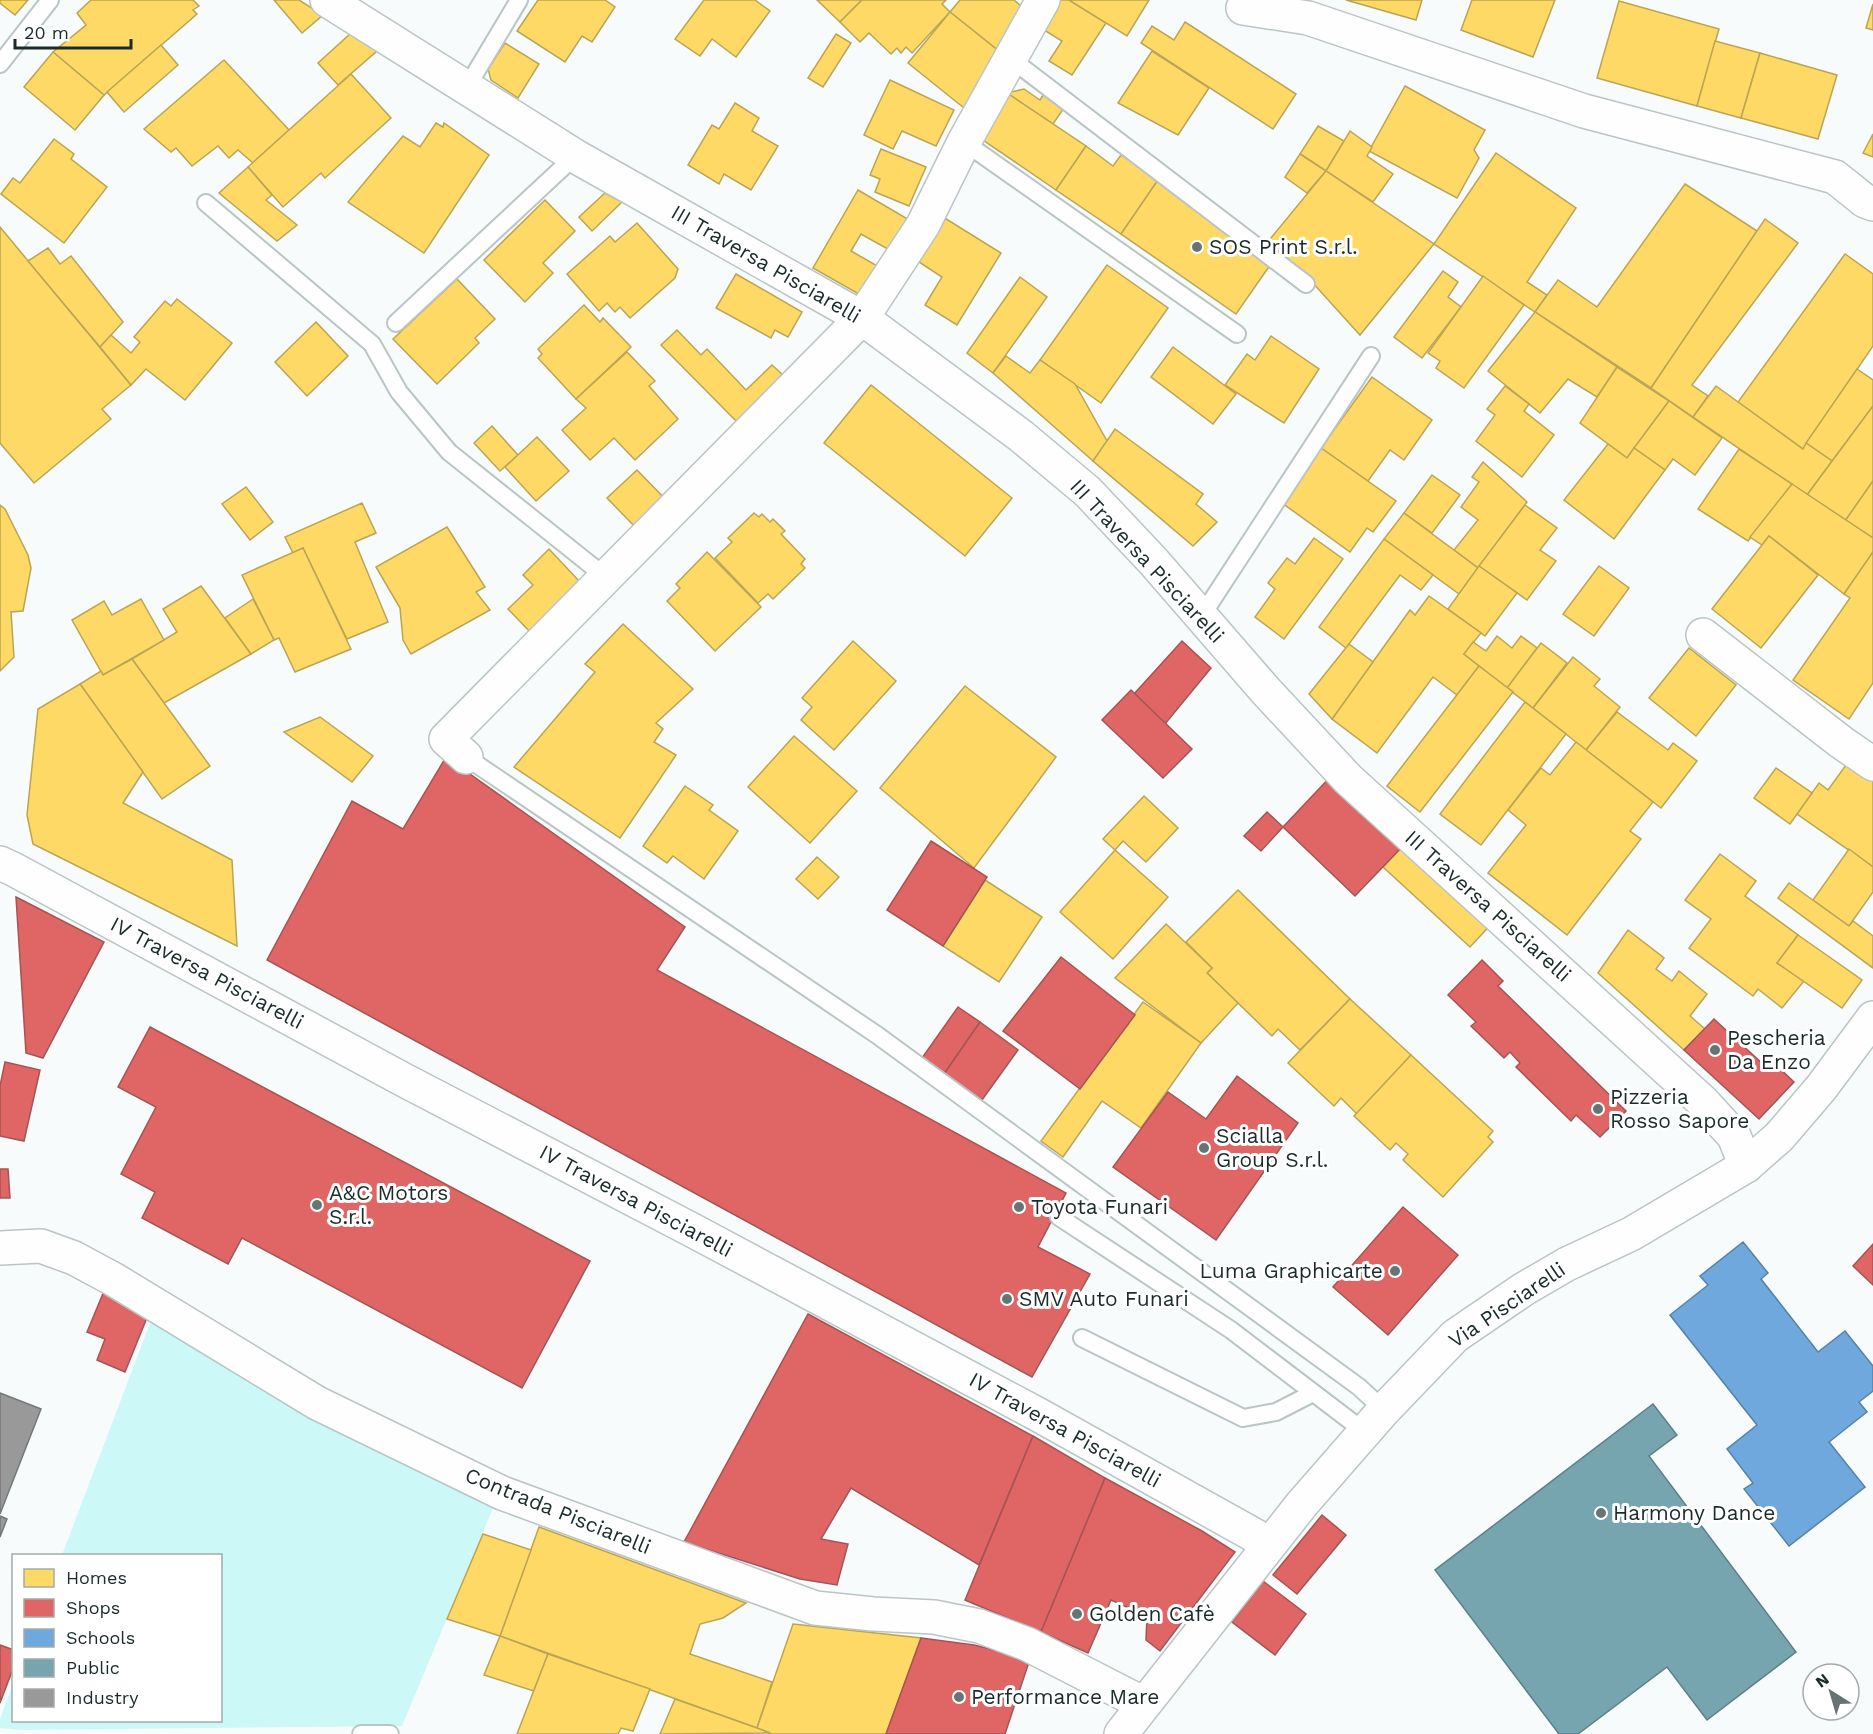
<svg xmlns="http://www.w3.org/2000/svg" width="1873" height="1734" viewBox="0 0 1873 1734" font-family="'Work Sans',sans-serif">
	<rect width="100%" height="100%" fill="#f7fbfb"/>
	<path fill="#cdf8f8" d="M152 1318 496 1501 402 1726 20 1730 0 1728V1719L13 1684 14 1720H220V1556L62 1555Z"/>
	<g fill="#ffd966" stroke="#bba554" stroke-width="1.5">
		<path d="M0 0H28L15 15 0 3Z"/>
		<path d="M91 0H193L199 6 193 10 197 14 104 95 53 52 86 25 77 13Z"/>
		<path d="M274 0H299L323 15 302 33Z"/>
		<path d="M538 0H605L615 7 592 42 582 36 565 62 517 31Z"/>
		<path d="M704 0H755L770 11 736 57 712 39 700 56 675 39Z"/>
		<path d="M817 0H862L840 22Z"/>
		<path d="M862 0H946L942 4 950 12 912 53 906 47 901 53 897 48 891 54 869 33 860 42 840 22Z"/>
		<path d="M960 0H1014L1023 8 1000 52 950 12Z"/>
		<path d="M1060 0H1069L1106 23 1072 75 1049 61 1062 41 1044 30Z"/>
		<path d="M1069 0H1149L1127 36Z"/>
		<path d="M1346 0H1422L1416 20Z"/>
		<path d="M1472 0H1555L1533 57 1461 30Z"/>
		<path d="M1619 1 1719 29 1697 106 1597 78Z"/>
		<path d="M1873 4V30L1866 28Z"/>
		<path d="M950 12 1000 52 964 108 908 63Z"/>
		<path d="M1185 22 1296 94 1273 129 1141 43 1152 26 1174 40Z"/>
		<path d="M350 34 377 51 338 85 318 63Z"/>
		<path d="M836 34 851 43 823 87 808 78Z"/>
		<path d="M1715 41 1760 53 1741 118 1697 106Z"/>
		<path d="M505 43 539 64 518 98 491 80 488 69Z"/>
		<path d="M161 45 178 65 124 112 107 92Z"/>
		<path d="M1152 51 1209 88 1178 135 1118 103Z"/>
		<path d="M53 52 104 95 75 130 24 87Z"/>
		<path d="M1760 53 1837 75 1818 139 1741 118Z"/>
		<path d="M224 60 289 130 253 163 238 150 229 158 218 146 192 166 176 148 171 152 144 129Z"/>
		<path d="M351 74 391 118 325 178 321 173 283 207 248 167Z"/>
		<path d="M890 80 954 110 936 146 902 131 893 149 864 135Z"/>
		<path d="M1405 86 1485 130 1474 150 1479 158 1457 198 1369 151Z"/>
		<path d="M1024 89 1040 100 1045 92 1066 105 1053 124 1007 93Z"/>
		<path d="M1007 93 1086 146 1056 190 977 136Z"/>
		<path d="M735 103 759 118 752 131 778 146 751 190 724 174 719 184 688 165 712 125 719 129Z"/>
		<path d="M436 123 443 127 444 123 489 155 424 253 348 202 403 136 420 147Z"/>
		<path d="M1318 126 1344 141 1326 171 1300 154Z"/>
		<path d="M1350 131 1372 147 1367 156 1393 174 1373 202 1326 171Z"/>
		<path d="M1873 134V157L1863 153Z"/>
		<path d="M54 139 74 154 71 159 107 187 64 243 1 194 13 178 20 183Z"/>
		<path d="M1086 146 1113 166 1121 155 1158 180 1121 234 1056 190Z"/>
		<path d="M881 149 926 167 909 206 875 192 880 179 870 175Z"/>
		<path d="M1496 153 1576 208 1527 282 1547 295 1535 312 1434 244Z"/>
		<path d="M1300 154 1326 171 1307 193 1285 177Z"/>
		<path d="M248 167 272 195 266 200 297 225 277 241 219 193Z"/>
		<path d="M1326 171 1434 244 1360 335 1311 281 1266 244Z"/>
		<path d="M1158 180 1273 261 1236 314 1121 234Z"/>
		<path d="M1685 184 1757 231 1651 388 1535 312 1558 280 1597 307Z"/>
		<path d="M858 190 911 221 893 252 861 234 851 251 881 268 864 297 813 268Z"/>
		<path d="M605 193 622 202 592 231 579 217Z"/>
		<path d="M545 200 575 231 543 263 553 273 525 302 484 260Z"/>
		<path d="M943 217 1001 253 957 325 925 305 942 277 916 260Z"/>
		<path d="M1765 219 1798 243 1692 385 1708 396 1693 417 1651 388Z"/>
		<path d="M637 223 678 269 675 278 630 318 620 307 615 312 607 303 599 311 567 274 610 236 615 242Z"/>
		<path d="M0 227 131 385 102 409 111 419 34 483 0 443Z"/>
		<path d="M48 248 60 264 71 256 123 322 100 347 28 261Z"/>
		<path d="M1845 254 1873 274V346L1803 449 1738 402Z"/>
		<path d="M1107 265 1168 308 1101 403 1040 360Z"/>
		<path d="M1443 271 1458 282 1448 297 1461 307 1422 358 1394 337Z"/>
		<path d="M736 274 802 312 788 337 775 330 771 338 716 308Z"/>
		<path d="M1483 276 1524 305 1464 388 1436 368 1440 361 1428 353Z"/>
		<path d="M1020 277 1047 297 993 373 967 353Z"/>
		<path d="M457 279 495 319 475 338 479 343 437 384 393 339Z"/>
		<path d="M177 299 232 343 185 400 146 369 131 385 100 347 111 335 131 353 140 342 134 337 165 301 171 306Z"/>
		<path d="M584 305 600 322 603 318 631 347 576 399 538 358 542 354 538 349Z"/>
		<path d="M1535 312 1617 367 1597 397 1568 379 1540 413 1488 371Z"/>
		<path d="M316 322 348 356 307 396 275 362Z"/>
		<path d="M677 330 701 355 707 349 746 390 772 365 784 376 737 422 661 345Z"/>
		<path d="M1271 336 1319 369 1284 423 1225 385 1247 354 1255 360Z"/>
		<path d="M1173 347 1236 394 1213 424 1151 377Z"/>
		<path d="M627 352 655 381 649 386 678 419 635 460 614 438 590 460 562 430 586 408 576 399Z"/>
		<path d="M1006 356 1030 373 1040 360 1075 384 1107 441 1093 461 993 373Z"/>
		<path d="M1617 367 1669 401 1627 458 1580 423Z"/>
		<path d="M1857 369 1873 380V406L1832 461 1806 443Z"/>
		<path d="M1372 377 1432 420 1404 460 1390 450 1368 481 1321 448Z"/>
		<path d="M871 385 1012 498 965 556 824 443Z"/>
		<path d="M1505 386 1529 404 1524 411 1554 435 1522 477 1476 441 1495 415 1487 409Z"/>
		<path d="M1716 386 1803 449 1806 443 1832 461 1807 495 1693 417Z"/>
		<path d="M1669 401 1722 438 1695 475 1673 459 1665 470 1634 448Z"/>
		<path d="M1873 406V481L1845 521 1807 495Z"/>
		<path d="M492 426 518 455 500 471 474 443Z"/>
		<path d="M1115 429 1203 494 1196 504 1217 522 1193 546 1093 461Z"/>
		<path d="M537 437 569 471 536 501 505 467Z"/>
		<path d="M1608 444 1627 458 1634 448 1665 470 1614 539 1564 500Z"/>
		<path d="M1321 448 1396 501 1373 532 1367 528 1350 552 1282 503Z"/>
		<path d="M1739 449 1792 484 1748 541 1698 509Z"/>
		<path d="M1483 462 1527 502 1478 568 1454 550 1478 520 1461 507 1479 482 1472 477Z"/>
		<path d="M637 470 670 504 640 532 607 498Z"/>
		<path d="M1432 475 1460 495 1432 533 1404 513Z"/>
		<path d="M1873 481V538L1845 521Z"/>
		<path d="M1792 484 1873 538V552L1844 594 1769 536 1762 545 1750 537Z"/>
		<path d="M246 487 273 522 250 540 222 504Z"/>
		<path d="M362 503 376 533 355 542 388 622 347 639 303 548 293 553 285 537Z"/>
		<path d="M0 505 5 509 28 555 31 568 23 611 11 612 14 657 0 671Z"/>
		<path d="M1525 505 1557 528 1540 550 1556 561 1527 600 1479 566Z"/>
		<path d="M754 513 759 517 762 514 770 522 773 519 785 531 781 534 805 559 801 564 805 568 773 599 768 594 758 603 715 558 732 542 728 538Z"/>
		<path d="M1404 513 1478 568 1459 594 1384 539Z"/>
		<path d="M447 527 485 587 476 592 490 610 411 654 403 640 400 608 376 567Z"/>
		<path d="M1769 536 1818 575 1761 648 1712 609Z"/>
		<path d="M1314 538 1343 559 1284 639 1255 617 1275 589 1268 583 1287 558 1295 564Z"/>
		<path d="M1384 539 1433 575 1421 590 1400 575 1346 648 1319 627Z"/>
		<path d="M303 548 351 649 295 672 279 638 274 640 242 575Z"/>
		<path d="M549 549 580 582 536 638 508 609 533 585 523 575Z"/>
		<path d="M707 552 761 607 715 651 667 601 680 588 676 584Z"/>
		<path d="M1873 552V683L1849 719 1793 680 1850 598 1844 594Z"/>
		<path d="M1479 566 1517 593 1485 636 1448 609Z"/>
		<path d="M1599 566 1629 588 1594 636 1563 614Z"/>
		<path d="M201 586 251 654 164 703 132 659 177 632 163 609Z"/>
		<path d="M1429 596 1481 633 1464 654 1479 666 1457 695 1433 677 1377 753 1332 719 1410 610 1415 615Z"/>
		<path d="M141 599 164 640 103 675 72 620 104 601 112 615Z"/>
		<path d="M253 599 274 640 251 654 225 618Z"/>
		<path d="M623 624 693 689 656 723 663 729 654 742 676 755 620 838 514 767 595 672 585 664Z"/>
		<path d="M1497 636 1512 648 1521 636 1537 648 1507 688 1464 654 1473 642 1486 651Z"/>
		<path d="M853 641 896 681 834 750 801 720 812 707 802 698Z"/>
		<path d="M1541 643 1567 663 1533 708 1507 688Z"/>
		<path d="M1349 644 1373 662 1332 719 1309 694Z"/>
		<path d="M1689 648 1736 685 1696 736 1649 698Z"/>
		<path d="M1573 657 1600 679 1594 686 1620 707 1586 750 1533 708Z"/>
		<path d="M132 659 210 766 162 799 80 684 101 671 103 675Z"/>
		<path d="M1479 666 1513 692 1420 812 1387 786Z"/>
		<path d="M80 684 143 772 123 803 232 860 237 946 33 844 27 815 38 709Z"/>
		<path d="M965 686 1056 757 974 868 880 788Z"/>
		<path d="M1525 702 1566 734 1481 845 1440 814Z"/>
		<path d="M1617 712 1668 750 1673 743 1697 761 1661 808 1586 750Z"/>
		<path d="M320 717 373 756 352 782 284 732Z"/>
		<path d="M794 736 857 791 810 843 748 787Z"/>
		<path d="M1576 742 1653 802 1630 831 1641 839 1567 935 1488 873 1526 825 1508 810 1541 768 1550 775Z"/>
		<path d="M1849 761 1873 778V867L1797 814 1819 783 1828 790Z"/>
		<path d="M1776 768 1812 793 1790 824 1754 798Z"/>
		<path d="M685 786 713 805 709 810 738 831 704 879 673 856 667 863 643 846Z"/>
		<path d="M1144 796 1178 828 1146 862 1123 841 1115 850 1103 839Z"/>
		<path d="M1408 840 1495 920 1470 947 1383 867Z"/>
		<path d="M1849 849 1873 867V892L1849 926 1813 900Z"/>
		<path d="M1115 850 1168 897 1113 959 1060 912Z"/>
		<path d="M1720 854 1756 881 1745 896 1798 935 1777 963 1804 981 1782 1008 1758 989 1753 996 1689 948 1711 919 1685 900Z"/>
		<path d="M817 857 839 877 818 899 796 879Z"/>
		<path d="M985 880 1042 917 999 982 943 946Z"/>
		<path d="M1789 883 1849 926 1853 921 1873 936V968L1778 898Z"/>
		<path d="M1238 890 1350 999 1300 1050 1278 1029 1272 1036 1207 973 1212 968 1186 942Z"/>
		<path d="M1166 924 1212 968 1207 973 1238 1003 1201 1043 1115 978Z"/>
		<path d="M1628 930 1664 958 1656 969 1672 981 1679 971 1707 994 1690 1016 1705 1029 1684 1050 1598 973Z"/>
		<path d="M1798 935 1862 980 1842 1008 1777 963Z"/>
		<path d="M1350 999 1411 1055 1357 1114 1341 1098 1334 1106 1288 1063Z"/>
		<path d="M1143 1002 1201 1043 1141 1128 1102 1101 1063 1157 1041 1141Z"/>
		<path d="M1411 1055 1493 1131 1488 1137 1493 1142 1443 1197 1403 1160 1408 1154 1396 1143 1390 1150 1354 1116Z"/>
		<path d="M539 1527 746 1603 723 1618 700 1624 690 1654 772 1682 757 1728 500 1636Z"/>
		<path d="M483 1534 531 1550 500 1636 447 1619Z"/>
		<path d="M793 1624 921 1638 886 1734H772L757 1728Z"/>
		<path d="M500 1636 548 1654 534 1691 484 1675Z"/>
		<path d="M548 1654 650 1689 633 1731 621 1728 618 1734H517Z"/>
		<path d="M675 1699 757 1728 770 1733 660 1734Z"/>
	</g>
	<g fill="#e06666" stroke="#a55454" stroke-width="1.5">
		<path d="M1182 641 1211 668 1165 724 1134 694Z"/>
		<path d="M1131 690 1192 749 1163 778 1102 720Z"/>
		<path d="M446 757 685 927 657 970 1066 1193 1038 1247 1090 1274 1032 1377 267 960 352 801 403 829Z"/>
		<path d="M1333 774 1402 847 1355 896 1283 827Z"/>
		<path d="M1267 812 1283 827 1261 851 1244 836Z"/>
		<path d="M931 841 987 877 943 946 887 910Z"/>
		<path d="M16 897 104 942 43 1058 26 1053Z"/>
		<path d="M1061 957 1135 1015 1080 1089 1003 1031Z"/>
		<path d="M1482 960 1503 981 1498 986 1626 1111 1600 1137 1576 1115 1571 1121 1516 1067 1520 1063 1510 1052 1504 1058 1471 1026 1476 1022 1448 995Z"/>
		<path d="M958 1007 980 1022 944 1074 922 1058Z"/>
		<path d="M1714 1019 1765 1066 1771 1060 1794 1082 1759 1119 1684 1050Z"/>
		<path d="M980 1022 1018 1050 982 1100 944 1074Z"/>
		<path d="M150 1027 590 1261 522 1388 242 1238 228 1264 142 1218 155 1192 121 1174 156 1107 118 1087Z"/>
		<path d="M5 1062 40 1070 24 1141 0 1136V1086Z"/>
		<path d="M1237 1076 1298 1123 1216 1240 1113 1167 1168 1092 1206 1119Z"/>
		<path d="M0 1169H8L10 1198H0Z"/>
		<path d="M1403 1207 1458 1255 1388 1335 1333 1287Z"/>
		<path d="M1873 1244V1285L1853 1266Z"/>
		<path d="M104 1291 148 1315 125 1372 97 1360 105 1339 87 1332Z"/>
		<path d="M808 1314 1033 1436 979 1565 851 1488 821 1539 848 1544 837 1585 800 1579 684 1542Z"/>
		<path d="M1033 1436 1105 1478 1041 1632 965 1600Z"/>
		<path d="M1105 1478 1202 1531 1235 1552 1160 1651 1146 1640 1147 1616 1111 1600 1088 1653 1041 1632Z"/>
		<path d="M1322 1515 1346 1535 1297 1594 1273 1575Z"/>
		<path d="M1263 1581 1306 1614 1275 1655 1232 1622Z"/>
		<path d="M921 1638 974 1645 1030 1659 1005 1734H886Z"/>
		<path d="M0 1645 14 1650V1666L0 1703Z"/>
	</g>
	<path fill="#6fa8dc" stroke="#5682a7" stroke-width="1.5" d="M1743 1242 1768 1273 1761 1279 1818 1352 1845 1331 1873 1366V1391L1859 1402 1867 1412 1829 1442 1865 1487 1789 1546 1744 1489 1753 1483 1727 1449 1757 1425 1670 1315 1708 1285 1700 1276Z"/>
	<path fill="#76a5af" stroke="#5b8087" stroke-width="1.5" d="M1653 1404 1677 1435 1649 1456 1796 1652 1707 1720 1667 1667 1578 1734H1559L1435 1570Z"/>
	<g fill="#999" stroke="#737878" stroke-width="1.5">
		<path d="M0 1393 41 1409 0 1514Z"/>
		<path d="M0 1516 7 1519 0 1537Z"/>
	</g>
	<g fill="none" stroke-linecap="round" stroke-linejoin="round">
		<defs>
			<g id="service">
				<path d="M1011 59 1306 284"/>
				<path d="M0 64 50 0"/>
				<path d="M467 87 519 0"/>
				<path d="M964 142 1237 334"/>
				<path d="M206 203 372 344 399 392 449 452 607 578"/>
				<path d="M396 323 575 156"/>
				<path d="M1201 617 1371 356"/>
				<path d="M466 757 877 1035 1359 1387 1384 1410"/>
				<path d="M1059 1217 1231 1330 1365 1432"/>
				<path d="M1082 1338 1243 1418 1276 1412 1313 1393"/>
				<path d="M361 1734H390"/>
			</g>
			<g id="minor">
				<path d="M327 0 575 156 862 318 1021 436 1088 492 1154 562 1265 690 1348 779 1702 1101 1734 1136 1746 1166"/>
				<path d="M1243 8 1308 18 1584 111 1835 177 1865 201 1873 204"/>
				<path d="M1703 635 1841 742 1873 764"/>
				<path d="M466 757 446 739 862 318 923 225 964 142 1043 0"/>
				<path d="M0 863 13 869 404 1080 692 1230 1037 1414 1270 1544"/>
				<path d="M0 1248 41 1246 74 1258 113 1279 317 1403 502 1493 815 1608 873 1614 934 1617 979 1626 1027 1644 1144 1704"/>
				<path d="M1121 1734 1302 1504 1384 1410 1455 1336 1524 1289 1567 1264 1631 1234 1746 1166 1779 1137 1821 1088 1873 1018"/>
			</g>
		</defs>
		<use href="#service" stroke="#bbc5c5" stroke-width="20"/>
		<use href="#minor" stroke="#bbc5c5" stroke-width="36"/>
		<use href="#service" stroke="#fefefe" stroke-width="16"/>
		<use href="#minor" stroke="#fefefe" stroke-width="33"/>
	</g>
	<g fill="#687474" stroke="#fff" stroke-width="2">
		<circle cx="1197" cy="247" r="6"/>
		<circle cx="1715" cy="1050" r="6"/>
		<circle cx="1598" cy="1109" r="6"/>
		<circle cx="1204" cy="1148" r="6"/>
		<circle cx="317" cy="1205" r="6"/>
		<circle cx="1019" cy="1207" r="6"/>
		<circle cx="1395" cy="1271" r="6"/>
		<circle cx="1007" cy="1299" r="6"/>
		<circle cx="1601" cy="1513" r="6"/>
		<circle cx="1077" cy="1614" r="6"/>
		<circle cx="959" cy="1697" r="6"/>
	</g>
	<g text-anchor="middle" stroke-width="6" stroke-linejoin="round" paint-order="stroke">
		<g font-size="21" fill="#1b2b2b" stroke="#fff" text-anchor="start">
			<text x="1209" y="254">SOS Print S.r.l.</text>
			<text x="1727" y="1045">Pescheria<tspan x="1727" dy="24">Da Enzo</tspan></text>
			<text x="1610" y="1104">Pizzeria<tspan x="1610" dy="24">Rosso Sapore</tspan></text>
			<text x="1216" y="1143">Scialla<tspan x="1216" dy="24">Group S.r.l.</tspan></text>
			<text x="329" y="1200">A&amp;C Motors<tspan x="329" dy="24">S.r.l.</tspan></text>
			<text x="1031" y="1214">Toyota Funari</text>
			<text x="1383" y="1278" text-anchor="end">Luma Graphicarte</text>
			<text x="1019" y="1306">SMV Auto Funari</text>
			<text x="1613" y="1520">Harmony Dance</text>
			<text x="1089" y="1621">Golden Cafè</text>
			<text x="971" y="1704">Performance Mare</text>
		</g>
		<g font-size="21" fill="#1b2b2b" stroke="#fff">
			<text transform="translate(766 264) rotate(30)" y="7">III Traversa Pisciarelli</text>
			<text transform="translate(1147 561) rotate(47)" y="7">III Traversa Pisciarelli</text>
			<text transform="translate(1488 906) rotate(42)" y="7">III Traversa Pisciarelli</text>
			<text transform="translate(207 973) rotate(28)" y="7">IV Traversa Pisciarelli</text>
			<text transform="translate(636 1201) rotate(28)" y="7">IV Traversa Pisciarelli</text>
			<text transform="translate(1507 1305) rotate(-34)" y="7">Via Pisciarelli</text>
			<text transform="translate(1065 1430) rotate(29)" y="7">IV Traversa Pisciarelli</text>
			<text transform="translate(558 1511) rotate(22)" y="7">Contrada Pisciarelli</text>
		</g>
	</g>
	<rect x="12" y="1554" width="210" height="168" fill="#ffffff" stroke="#a4aaaa" stroke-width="1.5"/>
	<rect x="24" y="1569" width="30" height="18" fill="#ffd966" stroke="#a4aaaa" stroke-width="1.5"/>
	<text x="66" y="1584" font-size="18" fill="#1b2b2b">Homes</text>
	<rect x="24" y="1599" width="30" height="18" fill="#e06666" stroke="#a4aaaa" stroke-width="1.5"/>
	<text x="66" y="1614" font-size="18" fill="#1b2b2b">Shops</text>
	<rect x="24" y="1629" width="30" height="18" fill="#6fa8dc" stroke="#a4aaaa" stroke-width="1.5"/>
	<text x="66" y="1644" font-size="18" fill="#1b2b2b">Schools</text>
	<rect x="24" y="1659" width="30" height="18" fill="#76a5af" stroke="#a4aaaa" stroke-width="1.5"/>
	<text x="66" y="1674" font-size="18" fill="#1b2b2b">Public</text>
	<rect x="24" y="1689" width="30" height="18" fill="#999999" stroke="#a4aaaa" stroke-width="1.5"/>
	<text x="66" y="1704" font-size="18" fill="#1b2b2b">Industry</text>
	<g transform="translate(1831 1692) rotate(323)"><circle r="28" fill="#ffffff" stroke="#a4aaaa" stroke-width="1.5"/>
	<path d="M0-4.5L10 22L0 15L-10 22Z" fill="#687474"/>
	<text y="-9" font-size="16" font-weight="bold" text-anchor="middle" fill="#1b2b2b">N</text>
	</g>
	<path d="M15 39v9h116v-9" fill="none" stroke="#1b2b2b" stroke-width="3"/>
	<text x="24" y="39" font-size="18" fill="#1b2b2b" stroke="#ffffff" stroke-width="4.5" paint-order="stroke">20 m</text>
</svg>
